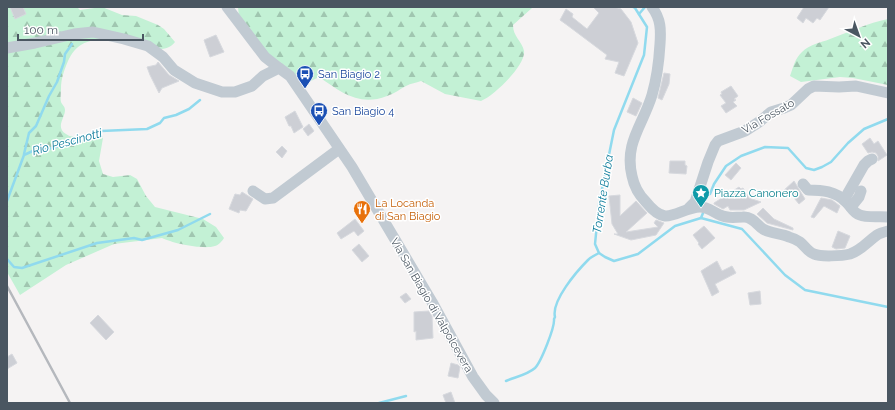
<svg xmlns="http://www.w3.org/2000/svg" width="895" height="410" viewBox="0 0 895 410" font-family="Raleway,sans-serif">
	<defs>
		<pattern id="forest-firs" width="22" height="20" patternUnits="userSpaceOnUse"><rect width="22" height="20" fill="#c3f1d5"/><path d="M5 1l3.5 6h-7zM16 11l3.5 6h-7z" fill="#a0c6b0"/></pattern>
	</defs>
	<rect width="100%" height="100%" fill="#f5f3f3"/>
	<g fill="url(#forest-firs)">
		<path d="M7 7H77L80 10 102 7 122 15 136 16 158 25 164 29 175 42C157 68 90 11 68 61 64 71 61 78 61 89 61 93 60 98 61 102 62 105 65 106 65 110 65 118 55 127 66 134 73 139 77 134 85 142L95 136 102 135 103 138 99 161 103 174 113 177 130 175 137 179 146 196 155 207 203 219 216 227 224 238C222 241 219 245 215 246 203 250 172 243 162 238L114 244 66 265 20 295 7 272Z"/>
		<path d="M238 7H532V8L513 25C513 37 522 41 524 51 526 65 494 96 481 101L445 94 421 81C416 83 411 83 406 86 400 89 394 94 387 96 359 107 341 92 319 77L305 84 288 68 276 64 240 27Z"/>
		<path d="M888 19V85L853 78 840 77 801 82 790 76C793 68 795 58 802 52 810 44 820 43 830 39 849 32 868 23 888 19Z"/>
	</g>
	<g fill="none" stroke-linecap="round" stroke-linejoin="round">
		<g stroke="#90daee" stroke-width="2.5">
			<path d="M633 7 635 8 647 27 644 55 614 130 599 204 595 244 599 253 605 257 614 261 638 254 675 226 701 218 742 229 785 275 805 290 888 307"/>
			<path d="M639 14 645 7"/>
			<path d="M24 154 29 133 36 126 49 96 57 82 64 62 65 54 72 44"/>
			<path d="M710 194 714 184 726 166 741 156 765 147 788 148 806 168 814 170 822 167 831 162 848 143 864 129 888 119"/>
			<path d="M7 201 24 155 35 150 48 149 67 144 84 136 101 131 147 129 160 123 164 118 176 115 189 109 200 100"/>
			<path d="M701 218 703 213"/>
			<path d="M7 259 14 267 22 268 97 243 134 238 142 240 178 230 210 214"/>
			<path d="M506 381C515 377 527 375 535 368 541 362 555 327 554 319L555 317C551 301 577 271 588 260 591 257 595 255 599 253"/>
			<path d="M379 403 406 396"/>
		</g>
	</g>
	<g fill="#cdcfd5" stroke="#d7d9de">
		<path d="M10 7H23L26 14 15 19Z"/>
		<path d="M593 7H614L621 9 631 22 638 43 624 76 615 73 619 62 605 59 607 55 567 25 560 20 566 9 573 14 572 17 587 29 599 13Z"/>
		<path d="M804 7H829L820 20 817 18 813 23 806 18 803 23 797 18Z"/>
		<path d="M216 35 224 52 210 57 204 40Z"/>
		<path d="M158 62 169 75 179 81 162 88 159 93 150 75 147 67 156 65Z"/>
		<path d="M664 73 670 74 669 84 662 100 658 98Z"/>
		<path d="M731 86 738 96 734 99 736 100 733 102 737 106 726 113 721 106 726 103 720 95 722 94 721 92Z"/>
		<path d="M633 98 642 103 636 116 627 112Z"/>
		<path d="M295 111 303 127 294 133 291 126H289L285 117Z"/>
		<path d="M309 124 314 131 308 136 303 129Z"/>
		<path d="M870 138 874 144 878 141 887 155 878 161V156L876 153 872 152 868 153 862 144Z"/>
		<path d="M282 146 287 151 282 158 276 152Z"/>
		<path d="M670 161H685V165L687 166 686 174 669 173Z"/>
		<path d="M736 163 741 168 731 180 725 175Z"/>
		<path d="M794 181 805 199 799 204 790 193 786 197 782 192Z"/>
		<path d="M739 187 741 189 743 188 749 198 761 202 744 210H730L728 206 723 209 714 204V203Z"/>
		<path d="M242 192 253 199 246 211 240 210 239 213 229 209 235 194 240 195Z"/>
		<path d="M620 195V216L636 201 647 213 626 232 658 227 654 223 656 220 664 223 656 235 631 240 614 234H618L612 224 609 196Z"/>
		<path d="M821 198 832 200 840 206 837 213 824 206 814 218 811 217Z"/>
		<path d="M763 208 774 219 793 228V230L767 223 757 214Z"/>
		<path d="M355 219 364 231 358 236 354 231 341 239 337 233Z"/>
		<path d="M704 226 715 238 702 249 698 244 699 243 693 235Z"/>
		<path d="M838 231 850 236 845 248 836 249 832 247Z"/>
		<path d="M359 244 369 256 362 262 352 250Z"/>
		<path d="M717 261 722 271 732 266 736 273 715 284 719 292 712 296 701 271Z"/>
		<path d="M760 291 761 304 750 305 748 293Z"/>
		<path d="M406 293 411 299 405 303 400 297Z"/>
		<path d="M429 311 432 316 433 338 416 340V331L414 332V312Z"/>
		<path d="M98 315 114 332 106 340 90 323Z"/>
		<path d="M12 354 17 363 7 369V357Z"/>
		<path d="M451 363 458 365 460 367 458 378 448 376Z"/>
		<path d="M451 392 455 403H446L443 395Z"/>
	</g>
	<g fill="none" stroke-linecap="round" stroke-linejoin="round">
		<g stroke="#c1cad2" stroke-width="11">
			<path d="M227 7 265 57 279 68"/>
			<path d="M652 7C661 19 661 30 660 44 659 61 657 78 652 95 643 125 624 143 632 176 634 186 638 194 646 202 650 207 658 215 665 216 674 217 688 207 700 207 708 207 713 212 720 215 728 219 735 217 743 217 752 216 757 225 763 229 771 234 781 233 789 237 793 238 797 240 800 242 805 246 808 252 814 254 820 257 842 256 850 254 862 250 867 242 877 235 880 233 884 232 888 231"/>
			<path d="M7 48 35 43 74 34 93 32 124 39 148 46 163 57 174 70 195 83 222 92H235L252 86 263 76 279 68 290 76 352 167 432 302 473 377 486 395 494 403"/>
			<path d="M803 184 808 190C822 190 836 191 846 202 851 206 853 213 860 215 867 218 880 216 888 217"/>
			<path d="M253 191 265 199 273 198 339 149"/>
			<path d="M844 200 864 165 868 161 872 159"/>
			<path d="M851 207 859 197 861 191"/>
			<path d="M689 208 695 202 708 162 715 145 718 141 745 131 759 122 771 112 784 108 791 105 808 89 814 86 839 87 856 86 888 93"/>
		</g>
		<path stroke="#b5b8bd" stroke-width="2.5" d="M7 286 70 403"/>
	</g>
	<defs>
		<symbol id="bus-pin" viewBox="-11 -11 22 30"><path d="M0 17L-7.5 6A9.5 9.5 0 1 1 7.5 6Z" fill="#1a4fb4" stroke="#fff"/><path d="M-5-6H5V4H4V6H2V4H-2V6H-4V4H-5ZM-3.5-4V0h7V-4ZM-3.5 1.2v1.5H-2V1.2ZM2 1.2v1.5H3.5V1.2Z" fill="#fff"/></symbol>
		<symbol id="sight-pin" viewBox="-11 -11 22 30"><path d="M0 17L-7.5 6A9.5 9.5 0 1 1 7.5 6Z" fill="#0f9aa8" stroke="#fff"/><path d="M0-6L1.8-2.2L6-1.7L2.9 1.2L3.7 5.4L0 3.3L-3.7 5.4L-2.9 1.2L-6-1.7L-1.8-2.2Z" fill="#fff"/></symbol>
		<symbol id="restaurant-pin" viewBox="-11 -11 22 30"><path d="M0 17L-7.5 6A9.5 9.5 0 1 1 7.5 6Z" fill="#e8710a" stroke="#fff"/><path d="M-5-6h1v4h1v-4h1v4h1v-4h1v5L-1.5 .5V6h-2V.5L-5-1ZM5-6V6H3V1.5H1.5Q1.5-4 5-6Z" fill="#fff"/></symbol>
	</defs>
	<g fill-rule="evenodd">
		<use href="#bus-pin" x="295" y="64" width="20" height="27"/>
		<use href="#bus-pin" x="309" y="101" width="20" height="27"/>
		<use href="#sight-pin" x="691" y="183" width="20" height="27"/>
		<use href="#restaurant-pin" x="352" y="199" width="20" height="27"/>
	</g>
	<g text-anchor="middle" stroke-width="3" stroke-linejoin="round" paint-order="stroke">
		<g font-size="11" fill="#164399" stroke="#fff" text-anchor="start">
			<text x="318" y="78">San Biagio 2</text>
			<text x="332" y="115">San Biagio 4</text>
		</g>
		<g font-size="11" fill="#4a5661" stroke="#fff">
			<text transform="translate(768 116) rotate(-30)" y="4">Via Fossato</text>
			<text transform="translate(432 305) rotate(60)" y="4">Via San Biagio di Valpolcevera</text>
		</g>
		<g font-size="11" fill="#0d838f" stroke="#fff" text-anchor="start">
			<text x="714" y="197">Piazza Canonero</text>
		</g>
		<g font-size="11" fill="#c56008" stroke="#fff" text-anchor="start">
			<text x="375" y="207">La Locanda<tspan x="375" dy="13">di San Biagio</tspan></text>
		</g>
		<g font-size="12" font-style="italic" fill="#0c7c9b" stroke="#fff">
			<text transform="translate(67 142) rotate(-15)" y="4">Rio Pescinotti</text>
			<text transform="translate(603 194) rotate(-81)" y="4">Torrente Burba</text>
		</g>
	</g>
	<rect width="895" height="410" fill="none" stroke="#4a5661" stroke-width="16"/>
	<g transform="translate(859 36) rotate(139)" stroke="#ffffff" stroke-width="3" paint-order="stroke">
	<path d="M0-3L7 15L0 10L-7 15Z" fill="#4a5661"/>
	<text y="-6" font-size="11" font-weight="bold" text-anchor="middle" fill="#4a5661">N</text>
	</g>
	<path d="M18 34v6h125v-6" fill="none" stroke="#4a5661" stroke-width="2"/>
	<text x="24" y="34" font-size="12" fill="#4a5661" stroke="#ffffff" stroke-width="3" paint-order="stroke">100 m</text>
</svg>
